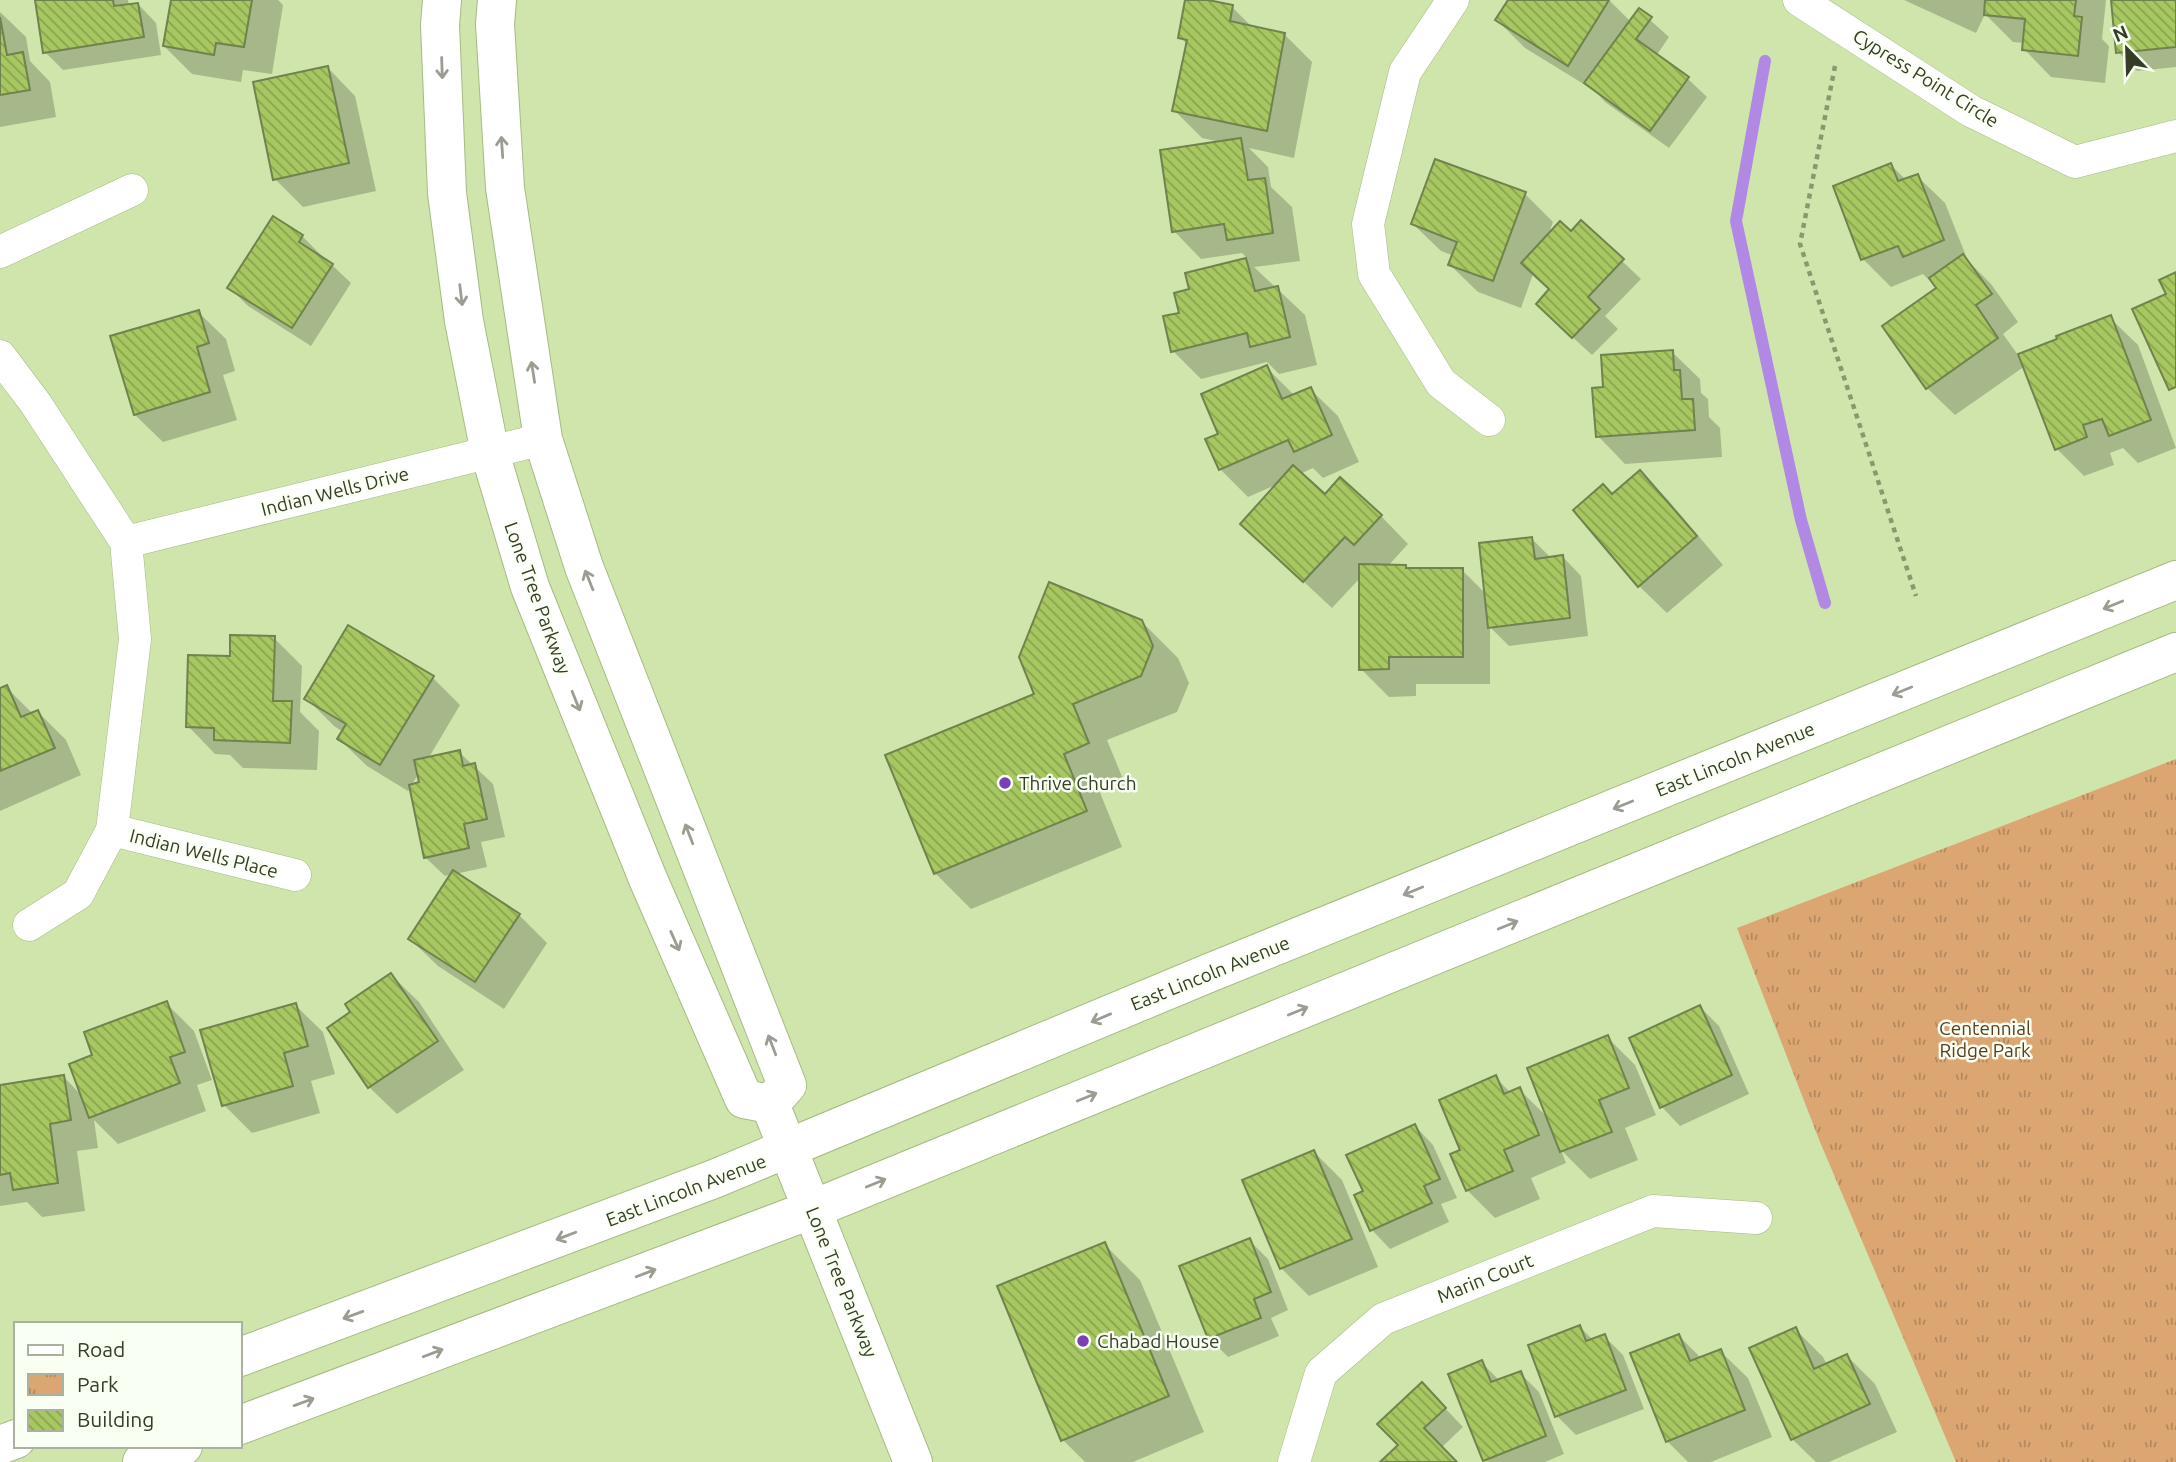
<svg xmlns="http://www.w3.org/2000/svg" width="2176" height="1462" viewBox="0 0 2176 1462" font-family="Ubuntu,sans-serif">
	<defs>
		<pattern id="park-tufts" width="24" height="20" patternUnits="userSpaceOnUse" patternTransform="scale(1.75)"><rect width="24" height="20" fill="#dca672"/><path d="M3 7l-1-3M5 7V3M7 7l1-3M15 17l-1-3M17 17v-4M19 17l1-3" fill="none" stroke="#b3885d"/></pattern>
		<pattern id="building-back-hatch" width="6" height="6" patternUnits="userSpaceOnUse" patternTransform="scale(1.75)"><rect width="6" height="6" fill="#a7c761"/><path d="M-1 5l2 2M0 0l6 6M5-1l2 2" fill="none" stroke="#89a350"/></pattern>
	</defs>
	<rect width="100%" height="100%" fill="#d0e5ac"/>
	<path fill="url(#park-tufts)" d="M2176 759V1462H1956L1820 1142 1737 928Z"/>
	<g fill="#0003" fill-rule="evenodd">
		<path d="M36 0H128L129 6 138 4 156 23 161 55 63 70 45 52Z"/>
		<path d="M172 0H278L283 5 272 74 243 70 241 82 192 74 164 46Z"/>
		<path d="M1187 0H1199L1232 7 1253 28 1284 34 1312 62 1294 158 1249 148 1268 167 1271 187 1292 207 1300 261 1254 267 1305 315 1317 365 1279 374 1267 362 1201 379 1173 351 1191 290 1187 274 1248 259 1242 253 1201 259 1174 231 1221 142 1202 138 1174 110 1188 45 1180 37Z"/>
		<path d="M1510 0H1609L1631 22 1640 11 1669 37 1656 56 1688 79 1707 97 1669 148 1605 102 1595 91 1525 48 1497 20Z"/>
		<path d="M1904 0H2106L2102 39 2109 46 2105 83 2051 77 2024 49V43L2013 42 1985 14 1976 33Z"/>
		<path d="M2113 0H2176V67L2137 71 2118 52Z"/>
		<path d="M0 12 26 37 30 61 50 82 56 117 0 127Z"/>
		<path d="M328 68 355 96 376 191 303 207 275 179Z"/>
		<path d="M1891 165 1906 180 1917 176 1945 203 1968 261 1991 284 2018 322 2003 334 2018 355 2110 318 2138 345 2176 448 2138 463 2123 448 2110 453 2114 465 2084 476 2057 449 2025 366 1955 415 1927 388 1938 289 1923 274 1891 287 1863 259Z"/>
		<path d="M1525 194 1553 222 1547 238 1622 261 1641 279 1605 316 1618 329 1592 355 1556 322 1550 290 1533 274 1521 308 1478 292 1450 265 1454 256 1441 251 1413 224Z"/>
		<path d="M274 219 302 236 321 255 320 257 332 265 351 283 311 346 248 306 230 288Z"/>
		<path d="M198 312 226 339 235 371 223 375 237 420 163 442 135 415Z"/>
		<path d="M1672 352 1700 379 1701 393 1708 399 1709 417 1720 428 1722 457 1625 464 1598 436 1605 388Z"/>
		<path d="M1266 367 1295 396 1310 389 1338 416 1359 462 1323 478 1313 468 1300 474 1325 497 1381 516 1408 544 1388 566H1405L1409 570H1462L1486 594 1532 539 1550 557H1563L1581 576 1588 636 1509 646 1490 627V684H1416V696L1389 697 1361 669V577L1332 608 1242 524 1280 483 1248 497 1220 469V435Z"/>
		<path d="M1640 472 1668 500 1723 565 1667 613 1639 586 1612 496Z"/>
		<path d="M1141 621 1178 658 1189 683 1177 712 1107 740 1123 779 1099 790 1122 847 971 909 935 873 1037 695Z"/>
		<path d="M274 638 302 666 300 712 319 731 317 770 243 768 230 755 215 754 188 726 232 658Z"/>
		<path d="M432 677 460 705 428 759 459 752 493 784 505 837 481 842 487 867 455 874 519 915 547 943 504 1009 438 966 410 939 452 874 445 876 426 858 411 787 408 791 367 766 339 739 343 732 334 726 306 698ZM419 773 421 784 411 786Z"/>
		<path d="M6 687 33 714 38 712 66 740 81 775 0 811V690Z"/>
		<path d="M391 975 419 1002 464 1070 397 1114 369 1087Z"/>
		<path d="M166 1003 194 1031 212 1080 197 1085 206 1111 118 1144 94 1120 98 1148 77 1151 85 1211 42 1217 27 1202 0 1206V1087L64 1077 82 1096 94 1056Z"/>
		<path d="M295 1005 323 1032 335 1074 311 1081 320 1113 252 1133 224 1105Z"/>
		<path d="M1700 1007 1719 1026 1749 1094 1680 1126 1662 1107Z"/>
		<path d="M1607 1037 1635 1065 1656 1115 1625 1128 1638 1160 1590 1179 1561 1150 1566 1163 1531 1178 1540 1199 1495 1218 1467 1190 1463 1151 1495 1077 1511 1093 1519 1089 1549 1119Z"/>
		<path d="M1415 1126 1433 1145 1457 1198 1441 1204 1449 1222 1390 1249 1372 1230 1365 1192Z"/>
		<path d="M1314 1152 1342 1180 1378 1267 1309 1296 1281 1268Z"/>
		<path d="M1249 1240 1268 1259 1288 1310 1271 1318 1279 1336 1228 1357 1209 1338Z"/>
		<path d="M1104 1244 1140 1280 1204 1432 1133 1462H1085L1063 1440Z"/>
		<path d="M1580 1327 1593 1340 1604 1336 1623 1355 1644 1409 1576 1435 1557 1416 1530 1346Z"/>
		<path d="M1795 1329 1823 1357 1827 1365 1847 1356 1875 1384 1897 1432 1829 1462H1816L1792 1439Z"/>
		<path d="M1679 1336 1701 1358 1720 1351 1748 1378 1772 1437 1711 1462H1688L1667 1441Z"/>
		<path d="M1482 1363 1500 1381 1520 1373 1539 1392 1564 1454 1545 1462H1487L1485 1460Z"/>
		<path d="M1440 1403 1463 1427 1442 1447 1455 1462H1383Z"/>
	</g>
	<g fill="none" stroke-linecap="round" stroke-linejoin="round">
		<path stroke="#b188e3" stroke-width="12" d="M1765 61 1736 221 1801 520 1825 603"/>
	</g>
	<g fill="url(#building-back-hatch)" stroke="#70824d" stroke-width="2">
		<path d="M35 0H113L114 6 138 3 144 37 43 53Z"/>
		<path d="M171 0H252L244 47 216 43 214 55 163 46Z"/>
		<path d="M1185 0H1208L1233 5 1230 21 1285 33 1267 131 1172 111 1187 40 1178 38Z"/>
		<path d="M1508 0H1609L1568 66 1495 20Z"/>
		<path d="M1985 0H2076L2074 16 2082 17 2078 56 2022 50 2025 19 1984 15Z"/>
		<path d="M2111 0H2176V47L2116 53Z"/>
		<path d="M1639 8 1652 17 1636 39 1689 77 1650 131 1584 83Z"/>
		<path d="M0 17 7 55 23 52 30 90 0 95Z"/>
		<path d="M328 66 349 163 273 180 253 82Z"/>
		<path d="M1241 138 1248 180 1265 178 1273 233 1227 240 1224 224 1172 232 1160 150Z"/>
		<path d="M1435 159 1526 192 1493 281 1448 265 1457 242 1411 224Z"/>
		<path d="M1891 163 1898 181 1918 174 1944 240 1903 257 1898 246 1861 260 1833 186Z"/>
		<path d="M273 216 303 235 299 242 333 264 292 328 227 288Z"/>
		<path d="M1581 220 1624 259 1588 297 1600 309 1572 338 1536 304 1549 289 1521 263 1560 221 1571 231Z"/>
		<path d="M1963 254 1992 294 1976 305 1998 338 1926 389 1882 326 1936 288 1929 278Z"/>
		<path d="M1246 258 1255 291 1278 286 1290 337 1250 347 1247 333 1171 352 1163 316 1179 313 1174 293 1189 289 1185 273Z"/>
		<path d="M2176 272V387L2169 390 2132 309 2166 294 2159 280Z"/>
		<path d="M199 310 209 343 197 347 210 392 134 415 110 336Z"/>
		<path d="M2111 315 2151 420 2109 436 2102 419 2083 425 2087 437 2055 450 2018 354 2057 339 2056 336Z"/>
		<path d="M1673 350 1674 370H1680L1682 399H1693L1695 430 1596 437 1592 388 1603 387 1601 355Z"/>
		<path d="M1267 365 1282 399 1311 387 1332 435 1294 452 1288 440 1219 470 1205 439 1218 434 1201 394Z"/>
		<path d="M1293 465 1325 494 1340 477 1382 515 1354 545 1345 537 1303 582 1240 524Z"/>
		<path d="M1640 470 1697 536 1638 587 1573 510 1603 484 1612 494Z"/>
		<path d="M1532 537 1535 559 1563 555 1570 618 1488 628 1479 543Z"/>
		<path d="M1359 564 1406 565V568H1463V657H1389V669L1359 670Z"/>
		<path d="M1049 582 1142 620 1153 646 1141 676 1073 704 1089 743 1064 754 1087 811 934 874 885 755 1034 694 1019 657Z"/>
		<path d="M348 625 434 676 380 765 337 739 346 724 304 699Z"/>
		<path d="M230 635 275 636 273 701H292L290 743 214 740V728L186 727 188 655 230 656Z"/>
		<path d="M7 685 21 717 38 710 55 748 0 771V688Z"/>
		<path d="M460 750 463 766 475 763 487 819 464 824 469 848 424 858 409 785 419 782 414 760Z"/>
		<path d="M453 870 520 914 475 982 408 939Z"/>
		<path d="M391 973 438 1041 368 1088 327 1028 350 1012 345 1004Z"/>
		<path d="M167 1001 185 1052 170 1057 180 1083 89 1118 69 1064 92 1055 84 1032Z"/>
		<path d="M296 1003 308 1046 284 1053 293 1086 222 1106 200 1030Z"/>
		<path d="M1700 1005 1732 1075 1660 1108 1629 1038Z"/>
		<path d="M1608 1035 1629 1088 1599 1100 1612 1132 1560 1152 1527 1068Z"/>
		<path d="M64 1075 71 1120 50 1124 58 1183 13 1190 10 1173 0 1175V1085Z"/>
		<path d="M1496 1075 1504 1094 1520 1087 1539 1135 1504 1150 1513 1171 1466 1191 1450 1154 1460 1150 1439 1100Z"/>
		<path d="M1415 1124 1440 1179 1424 1186 1432 1203 1370 1231 1354 1195 1363 1191 1346 1155Z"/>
		<path d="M1314 1150 1352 1239 1280 1269 1242 1180Z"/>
		<path d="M1250 1238 1271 1292 1254 1299 1261 1318 1208 1339 1179 1266Z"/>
		<path d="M1105 1242 1169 1396 1061 1441 997 1286Z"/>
		<path d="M1580 1325 1586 1341 1605 1334 1626 1390 1555 1417 1528 1345Z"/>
		<path d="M1796 1327 1814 1369 1847 1354 1870 1404 1791 1440 1749 1348Z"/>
		<path d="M1679 1334 1690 1361 1721 1349 1745 1410 1666 1442 1630 1353Z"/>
		<path d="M1482 1360 1491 1382 1521 1371 1546 1436 1483 1461 1448 1374Z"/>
		<path d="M1422 1382 1446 1408 1424 1428 1457 1462H1380L1398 1445 1377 1424Z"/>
	</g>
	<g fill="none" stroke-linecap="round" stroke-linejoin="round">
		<defs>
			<g id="street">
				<path d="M1453 0 1405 72 1368 224 1374 274 1441 383 1489 420"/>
				<path d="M1799 0 1971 111 2075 162 2176 136"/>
				<path d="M0 252 132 190"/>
				<path d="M0 356 36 404 126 542 135 639 112 830 78 894 29 925"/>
				<path d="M126 542 543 439"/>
				<path d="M112 830 295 875"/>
				<path d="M1294 1462 1321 1373 1383 1319 1653 1211 1756 1218"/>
			</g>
			<g id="secondary">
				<path d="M442 0 440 25 447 193 464 321 490 453 530 587 648 879 744 1099 770 1104"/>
				<path d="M497 0 495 24 505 188 543 439 584 567 787 1085 770 1104"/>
				<path d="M770 1104 913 1462"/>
			</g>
			<g id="primary">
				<path d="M240 1357 714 1179 1209 973 2176 580"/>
				<path d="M240 1425 813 1209 2176 652"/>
				<path d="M0 1445 16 1439"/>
				<path d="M142 1462 183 1446"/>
			</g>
		</defs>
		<use href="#street" stroke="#a6ba83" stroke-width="33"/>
		<use href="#secondary" stroke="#a6ba83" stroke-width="40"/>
		<use href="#primary" stroke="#a6ba83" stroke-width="40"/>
		<path stroke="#89986e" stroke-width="4.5" stroke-dasharray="5 5" stroke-linecap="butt" d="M1835 66 1800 244 1916 596"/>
		<use href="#street" stroke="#fff" stroke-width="32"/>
		<use href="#secondary" stroke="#fff" stroke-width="38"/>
		<use href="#primary" stroke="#fff" stroke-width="38"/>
	</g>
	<defs><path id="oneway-shaft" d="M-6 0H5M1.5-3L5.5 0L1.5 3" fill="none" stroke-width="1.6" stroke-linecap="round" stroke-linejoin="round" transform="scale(1.75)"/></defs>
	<g stroke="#9a9e92">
		<use href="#oneway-shaft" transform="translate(442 68) rotate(88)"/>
		<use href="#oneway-shaft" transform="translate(502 147) rotate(-94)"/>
		<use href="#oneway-shaft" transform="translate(461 295) rotate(83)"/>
		<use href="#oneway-shaft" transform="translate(533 372) rotate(-99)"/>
		<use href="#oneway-shaft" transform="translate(589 580) rotate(-112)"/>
		<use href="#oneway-shaft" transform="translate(2113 605) rotate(158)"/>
		<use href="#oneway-shaft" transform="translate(1902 691) rotate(158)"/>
		<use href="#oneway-shaft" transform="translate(576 701) rotate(68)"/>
		<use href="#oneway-shaft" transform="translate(1623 805) rotate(158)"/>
		<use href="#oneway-shaft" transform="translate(689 834) rotate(-111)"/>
		<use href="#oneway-shaft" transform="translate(1413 891) rotate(158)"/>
		<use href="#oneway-shaft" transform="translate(1508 925) rotate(-22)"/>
		<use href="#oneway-shaft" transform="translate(675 941) rotate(66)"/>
		<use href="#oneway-shaft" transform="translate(1298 1011) rotate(-22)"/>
		<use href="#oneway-shaft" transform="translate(1101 1018) rotate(157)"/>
		<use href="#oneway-shaft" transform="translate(772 1045) rotate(-111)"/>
		<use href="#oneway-shaft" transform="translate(1087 1097) rotate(-22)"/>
		<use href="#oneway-shaft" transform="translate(876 1183) rotate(-22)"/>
		<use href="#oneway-shaft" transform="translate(566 1236) rotate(159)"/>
		<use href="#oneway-shaft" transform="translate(646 1273) rotate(-21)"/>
		<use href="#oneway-shaft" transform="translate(353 1315) rotate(160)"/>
		<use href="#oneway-shaft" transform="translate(433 1353) rotate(-21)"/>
		<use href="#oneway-shaft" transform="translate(304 1402) rotate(-20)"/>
	</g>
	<g fill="#7c40b5" stroke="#fafff3" stroke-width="2.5">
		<circle cx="1005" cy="783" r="7"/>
		<circle cx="1083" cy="1341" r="7"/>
	</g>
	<g text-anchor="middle" stroke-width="5" stroke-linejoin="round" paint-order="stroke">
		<g font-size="19" fill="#353d26" stroke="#fafff3">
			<text transform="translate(1926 78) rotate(32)" y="7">Cypress Point Circle</text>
			<text transform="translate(335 491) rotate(-14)" y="7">Indian Wells Drive</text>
			<text transform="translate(538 598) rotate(70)" y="7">Lone Tree Parkway</text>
			<text transform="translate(1735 759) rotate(-22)" y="7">East Lincoln Avenue</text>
			<text transform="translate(204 853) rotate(14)" y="7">Indian Wells Place</text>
			<text transform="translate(1210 973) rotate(-22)" y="7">East Lincoln Avenue</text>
			<text transform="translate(686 1190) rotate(-21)" y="7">East Lincoln Avenue</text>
			<text transform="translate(1485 1278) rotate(-22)" y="7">Marin Court</text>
			<text transform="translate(842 1282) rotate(68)" y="7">Lone Tree Parkway</text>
		</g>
		<g font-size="19" fill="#353d26" stroke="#fafff3" text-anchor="start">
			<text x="1019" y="790">Thrive Church</text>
			<text x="1097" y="1348">Chabad House</text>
		</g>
		<g font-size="19" fill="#5c3c1a" stroke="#fafff3">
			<text x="1985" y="1035">Centennial<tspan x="1985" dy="22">Ridge Park</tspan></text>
		</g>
	</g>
	<rect x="14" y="1322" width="228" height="126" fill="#fafff3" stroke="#abb1a1" stroke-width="2"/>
	<rect x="28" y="1345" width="35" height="10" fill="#ffffff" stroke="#abb1a1" stroke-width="2"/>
	<text x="77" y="1357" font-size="21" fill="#353d26">Road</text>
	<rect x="28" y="1374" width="35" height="21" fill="url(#park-tufts)" stroke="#abb1a1" stroke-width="2"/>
	<text x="77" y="1392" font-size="21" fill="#353d26">Park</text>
	<rect x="28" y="1410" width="35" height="21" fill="url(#building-back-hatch)" stroke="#abb1a1" stroke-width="2"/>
	<text x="77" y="1427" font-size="21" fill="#353d26">Building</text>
	<g transform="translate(2127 49) rotate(337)" stroke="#fafff3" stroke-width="5" paint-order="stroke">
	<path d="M0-5L12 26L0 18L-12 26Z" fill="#353d26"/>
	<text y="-10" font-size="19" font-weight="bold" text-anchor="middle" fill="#353d26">N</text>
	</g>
</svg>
